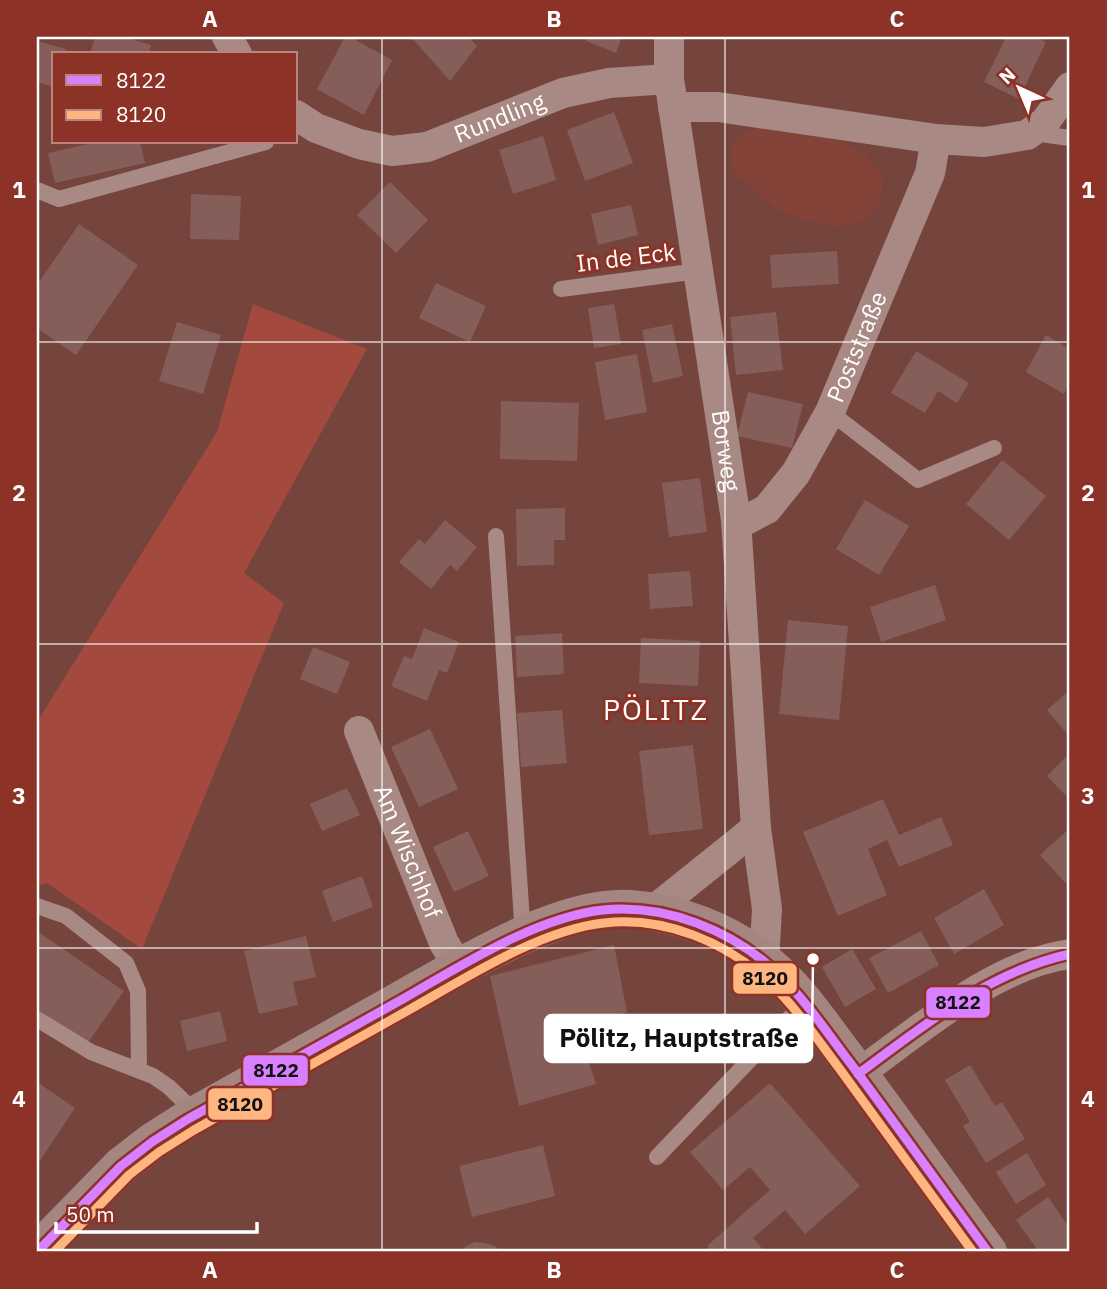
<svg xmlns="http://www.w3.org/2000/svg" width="1107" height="1289" viewBox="0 0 1107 1289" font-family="'IBM Plex Sans',sans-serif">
	<rect width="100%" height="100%" fill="#75443d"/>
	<path fill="#a4493e" d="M253 304 367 349 244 573 284 603 142 949 47 883 37 886V722L217 432Z"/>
	<path fill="#834339" d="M763 127 842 141 865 154 883 177 881 203 865 221 837 227 795 217 778 210 737 176 732 165 731 150 742 132Z"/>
	<g fill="#855e59">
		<path d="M95 37H124L151 45 149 54H90Z"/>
		<path d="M345 37H350L392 60 364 115 317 89Z"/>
		<path d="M415 37H468L477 46 450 81 413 39Z"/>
		<path d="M588 37H622L616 53 586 41Z"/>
		<path d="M1006 37H1035L1046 42 1019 99 984 82Z"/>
		<path d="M37 41 66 49 65 54H54V87L37 82Z"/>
		<path d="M614 112 633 163 585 181 567 130Z"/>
		<path d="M543 136 556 180 513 194 499 150Z"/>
		<path d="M97 142H140L145 163 55 183 48 153Z"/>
		<path d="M390 182 428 220 396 253 357 215Z"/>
		<path d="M191 194 241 196 239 240 190 239Z"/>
		<path d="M631 205 638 235 598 245 591 214Z"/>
		<path d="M79 224 138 265 76 355 37 328V285Z"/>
		<path d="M837 251 839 284 772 288 770 255Z"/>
		<path d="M436 283 486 306 470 342 419 318Z"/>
		<path d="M614 304 621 344 594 348 588 308Z"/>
		<path d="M776 312 783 370 736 375 730 317Z"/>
		<path d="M177 322 221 335 203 394 159 381Z"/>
		<path d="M672 324 683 376 653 383 642 330Z"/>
		<path d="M1046 335 1070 349V383L1064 394 1026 372Z"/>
		<path d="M916 351 969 383 957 403 938 391 925 413 891 393Z"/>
		<path d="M637 354 647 412 605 420 595 362Z"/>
		<path d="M748 392 803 404 792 448 737 436Z"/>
		<path d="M501 401 579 403 577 461 500 459Z"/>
		<path d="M1002 460 1046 496 1009 540 966 504Z"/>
		<path d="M700 478 707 532 669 537 662 483Z"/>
		<path d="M865 500 909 526 879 575 836 549Z"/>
		<path d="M565 508V540H554V565L517 566 516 509Z"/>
		<path d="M445 520 477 547 457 571 450 565 431 589 399 562 419 539 425 544Z"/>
		<path d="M690 571 693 606 650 609 648 574Z"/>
		<path d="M935 585 946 620 881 642 870 607Z"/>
		<path d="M788 620 848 626 839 720 779 714Z"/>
		<path d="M424 628 459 642 447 673 439 670 427 701 391 686 404 656 412 659Z"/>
		<path d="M562 633 564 674 517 677 515 636Z"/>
		<path d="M641 638 700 641 698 686 639 683Z"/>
		<path d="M313 647 350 662 337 694 300 679Z"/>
		<path d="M1070 690V737L1047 710Z"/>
		<path d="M562 710 567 763 521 767 517 713Z"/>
		<path d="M430 729 458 789 419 807 391 747Z"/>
		<path d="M693 745 703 829 649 835 639 751Z"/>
		<path d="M1070 753V800L1047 776Z"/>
		<path d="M347 788 360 815 322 831 310 804Z"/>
		<path d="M883 799 899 835 941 817 953 845 899 867 887 840 868 849 887 895 838 916 803 832Z"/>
		<path d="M1070 828V886L1069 887 1040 855Z"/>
		<path d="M468 831 489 876 454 892 433 847Z"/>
		<path d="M362 876 373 907 333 922 322 891Z"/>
		<path d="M984 889 1004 925 954 954 934 918Z"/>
		<path d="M37 931 124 991 87 1044 37 1009Z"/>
		<path d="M921 931 939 965 888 993 869 958Z"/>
		<path d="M306 936 316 977 293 982 298 1005 259 1014 244 951Z"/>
		<path d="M614 945 627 1012 577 1027 596 1084 519 1106 490 976Z"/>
		<path d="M852 949 876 989 845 1007 822 967Z"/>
		<path d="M220 1011 227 1041 187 1051 180 1021Z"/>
		<path d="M970 1065 995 1106 1002 1102 1025 1139 986 1163 963 1126 970 1122 945 1080Z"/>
		<path d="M37 1082 75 1108 37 1165Z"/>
		<path d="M770 1083 860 1186 805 1234 785 1210 753 1238 765 1252H712L707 1246 770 1190 750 1167 723 1190 690 1152Z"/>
		<path d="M543 1145 555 1196 472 1217 459 1166Z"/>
		<path d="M1027 1153 1046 1185 1016 1204 996 1172Z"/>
		<path d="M1048 1197 1070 1229V1252H1039L1016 1220Z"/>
		<path d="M475 1242 485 1243 495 1246 501 1252H460L466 1246Z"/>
	</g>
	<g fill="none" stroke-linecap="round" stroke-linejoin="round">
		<g stroke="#a98984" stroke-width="16">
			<path d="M1033 133 1070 138"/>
			<path d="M37 190 59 199 266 142"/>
			<path d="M561 289 698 271"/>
			<path d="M830 412 918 480 994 448"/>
			<path d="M496 536 523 936"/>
			<path d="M37 906 66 916 126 963 138 991 139 1068"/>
			<path d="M37 1019 91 1052 153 1076 169 1087 197 1114"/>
			<path d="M657 1157 804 1003"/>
		</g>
		<g stroke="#a98984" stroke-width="30">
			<path d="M227 37 237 54"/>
			<path id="s1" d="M669 37V79L736 520 756 828 767 909 764 961"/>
			<path d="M673 107H718L936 139 984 142 1027 135 1045 122 1070 87"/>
			<path id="s2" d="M296 115 316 128 359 144 392 151 427 147 563 93 609 83 669 79"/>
			<path id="s3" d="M736 520 748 519 767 509 796 473 830 412 930 173 936 139"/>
			<path id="s4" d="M359 731 444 943 459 968"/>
			<path d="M650 913 756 828"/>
			<path d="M858 1074C920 1030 994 964 1070 954"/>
		</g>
		<path stroke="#a58580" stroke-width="38" d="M37 1252 121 1166 152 1142 188 1119C253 1083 318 1046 383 1010 447 975 556 904 630 909 677 912 730 932 766 963 799 990 822 1026 848 1060 896 1123 941 1188 988 1252"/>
		<defs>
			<g id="bus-1">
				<path d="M858 1074C925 1025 988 972 1070 954"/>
				<path d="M37 1252 121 1166 152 1142 188 1119C259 1080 330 1040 401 1000 459 967 536 917 603 910 666 904 732 930 777 973 806 1000 827 1033 851 1064 897 1126 942 1189 988 1252"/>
			</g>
			<path id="bus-2" d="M54 1252 129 1175 159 1152 194 1130C265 1090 336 1050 407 1011 464 979 539 930 604 923 664 916 726 942 769 982 796 1007 817 1039 839 1068 884 1129 928 1191 973 1252"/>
		</defs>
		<use href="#bus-1" stroke="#8c3226" stroke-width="14"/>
		<use href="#bus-2" stroke="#8c3226" stroke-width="14"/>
		<use href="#bus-1" stroke="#d880ff" stroke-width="9"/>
		<use href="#bus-2" stroke="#ffb580" stroke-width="9"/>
	</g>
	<path fill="none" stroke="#fff" stroke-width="2" stroke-opacity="0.55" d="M382 37V1252M725 37V1252M37 342H1070M37 644H1070M37 948H1070"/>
	<g text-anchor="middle" stroke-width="6" stroke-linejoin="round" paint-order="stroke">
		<g font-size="24" fill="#fff" stroke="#8c3226">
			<text dy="8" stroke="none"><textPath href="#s2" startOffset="217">Rundling</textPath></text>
			<text transform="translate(626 258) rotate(-7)" y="8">In de Eck</text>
			<text dy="8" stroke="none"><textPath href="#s3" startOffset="220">Poststraße</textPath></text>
			<text dy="8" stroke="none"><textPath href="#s1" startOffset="418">Borweg</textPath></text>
			<text dy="8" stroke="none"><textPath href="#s4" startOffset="130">Am Wischhof</textPath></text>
		</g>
		<g font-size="28" letter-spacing="2" fill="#fff" stroke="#8c3226">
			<text x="656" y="720">PÖLITZ</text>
		</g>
	</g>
	<path fill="none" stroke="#fff" stroke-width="2.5" d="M813 959L812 1038"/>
	<circle fill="#fff" stroke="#8c3226" stroke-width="2.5" cx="813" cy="959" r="7"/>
	<rect fill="#fff" stroke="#fff" stroke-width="2.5" x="545" y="1015" width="267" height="47" rx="7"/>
	<g font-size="26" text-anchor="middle" font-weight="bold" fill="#111">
		<text x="679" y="1047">Pölitz, Hauptstraße</text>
	</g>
	<g stroke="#8c3226" stroke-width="2.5">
		<rect x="732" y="962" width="66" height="33" rx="7" fill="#ffb580"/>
		<rect x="925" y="986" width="66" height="33" rx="7" fill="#d880ff"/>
		<rect x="242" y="1054" width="67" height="33" rx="7" fill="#d880ff"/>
		<rect x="207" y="1087" width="66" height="34" rx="7" fill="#ffb580"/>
	</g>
	<g font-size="19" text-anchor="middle" font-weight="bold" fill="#111">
		<text x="765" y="985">8120</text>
		<text x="958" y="1009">8122</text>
		<text x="276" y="1077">8122</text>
		<text x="240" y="1111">8120</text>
	</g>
	<rect width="1107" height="1289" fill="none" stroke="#8c3226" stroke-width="77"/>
	<rect x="52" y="52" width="245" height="91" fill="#8c3226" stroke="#ba847d" stroke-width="2"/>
	<rect x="66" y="75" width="35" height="10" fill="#d880ff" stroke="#ba847d" stroke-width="2"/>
	<text x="116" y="88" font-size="21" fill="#ffffff">8122</text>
	<rect x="66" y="110" width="35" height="10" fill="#ffb580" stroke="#ba847d" stroke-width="2"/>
	<text x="116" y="122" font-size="21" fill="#ffffff">8120</text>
	<g transform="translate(1019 88) rotate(316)" stroke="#8c3226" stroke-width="5" paint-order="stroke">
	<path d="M0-5L12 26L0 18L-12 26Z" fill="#ffffff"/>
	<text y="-10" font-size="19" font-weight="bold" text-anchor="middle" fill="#ffffff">N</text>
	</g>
	<path d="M56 1222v10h201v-10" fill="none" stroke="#ffffff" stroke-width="3.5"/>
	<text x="66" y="1222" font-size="21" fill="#ffffff" stroke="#8c3226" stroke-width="5" paint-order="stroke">50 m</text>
	<rect x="38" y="38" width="1030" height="1212" fill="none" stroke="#fff" stroke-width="2.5"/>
	<g font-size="23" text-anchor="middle" font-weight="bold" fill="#fff">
		<text x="210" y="27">A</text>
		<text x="554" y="27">B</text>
		<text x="897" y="27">C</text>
		<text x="19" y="198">1</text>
		<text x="1088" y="198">1</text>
		<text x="19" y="501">2</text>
		<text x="1088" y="501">2</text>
		<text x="19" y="804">3</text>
		<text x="1088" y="804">3</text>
		<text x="19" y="1107">4</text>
		<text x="1088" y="1107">4</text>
		<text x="210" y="1278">A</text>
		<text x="554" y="1278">B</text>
		<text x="897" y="1278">C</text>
	</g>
</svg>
